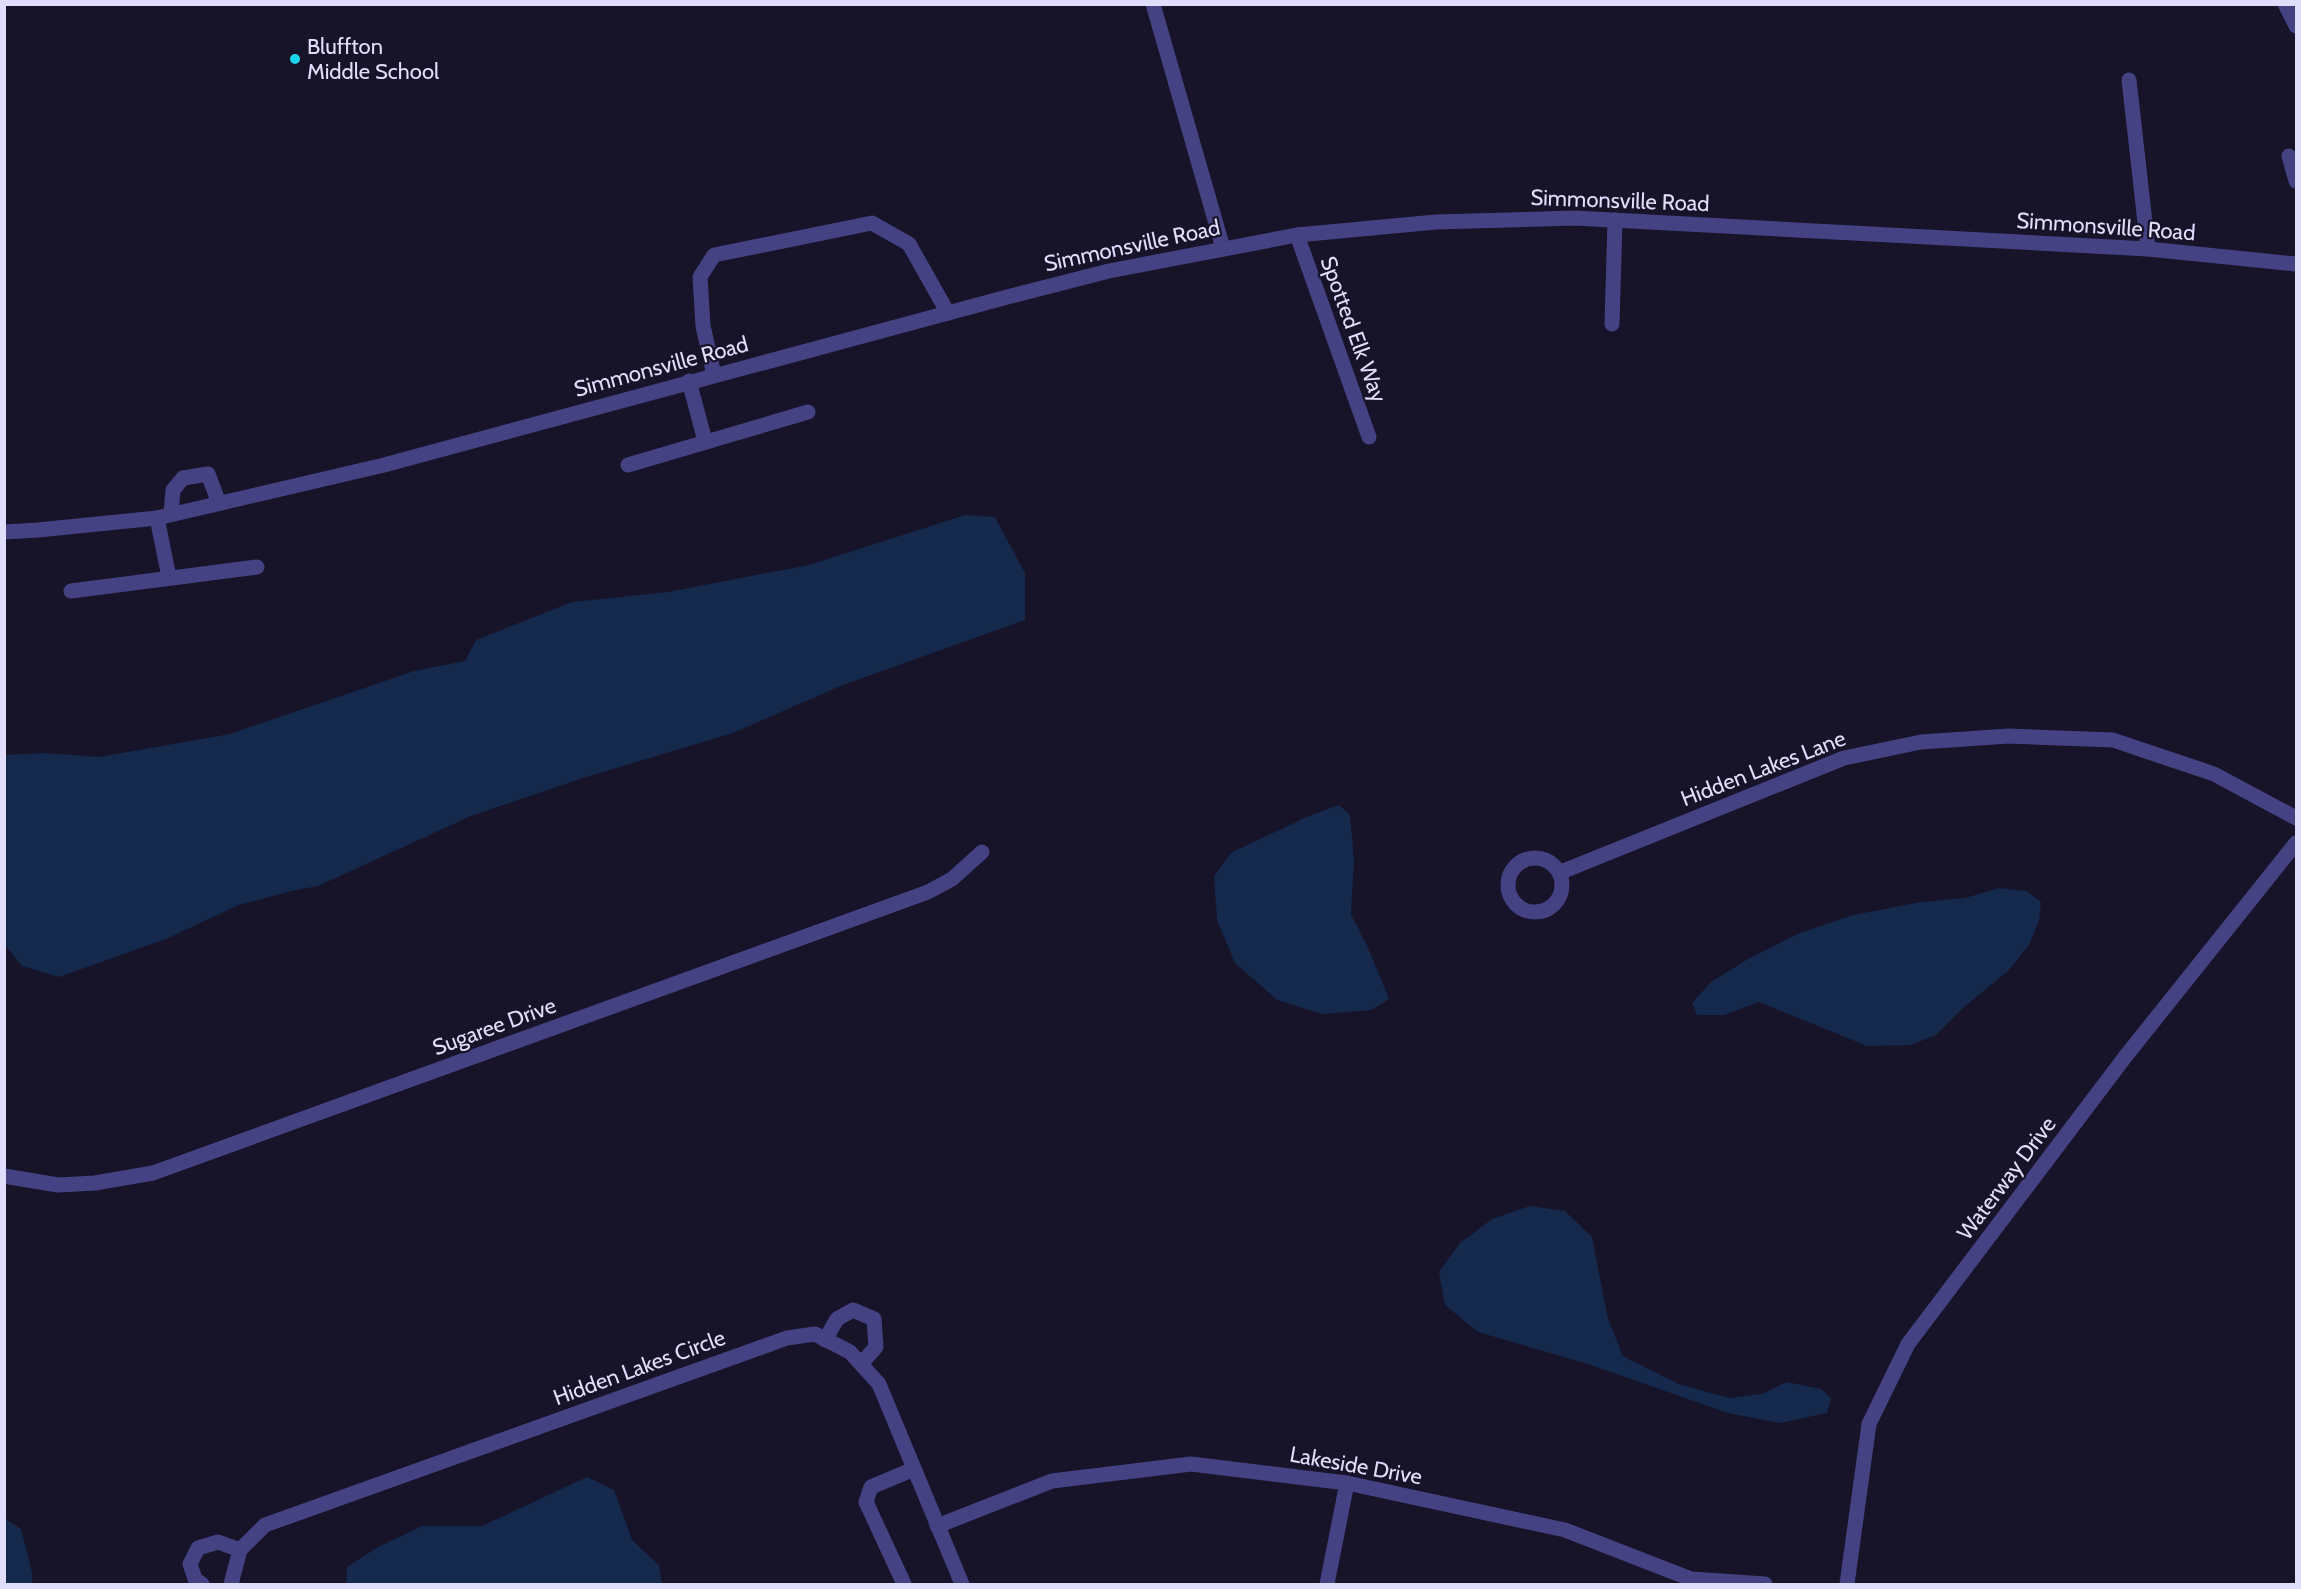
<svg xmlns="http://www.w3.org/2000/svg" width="2301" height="1589" viewBox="0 0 2301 1589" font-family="Cabin,sans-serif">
	<rect width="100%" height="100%" fill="#171329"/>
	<g fill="#14294c">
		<path d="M965 515 995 517 1025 573V620L843 685 733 733 583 778 471 816 318 886 292 891 239 905 166 939 59 977 22 966 5 945V755L45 753 99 757 230 734 414 671 465 661 476 640 572 602 668 592 809 565Z"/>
		<path d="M1339 805 1350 815 1354 860 1351 914 1369 950 1389 999 1372 1010 1322 1014 1277 1000 1235 963 1217 920 1214 876 1232 852 1309 816Z"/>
		<path d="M1999 888 2026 891 2041 902 2039 920 2029 945 2008 971 1964 1007 1936 1035 1911 1045 1867 1046 1759 1002 1724 1015H1697L1692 1003 1711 982 1748 959 1797 934 1853 915 1921 902 1965 898Z"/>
		<path d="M1530 1206 1565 1211 1592 1237 1608 1319 1623 1356 1679 1384 1729 1398 1762 1394 1787 1382 1821 1389 1831 1398 1827 1413 1780 1423 1728 1413 1588 1364 1478 1332 1445 1305 1439 1272 1460 1243 1492 1219Z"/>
		<path d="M587 1477 614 1490 632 1540 659 1565 662 1584H346L347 1567 378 1547 422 1526H482Z"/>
		<path d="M4 1518 21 1529 32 1572V1584H5Z"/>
	</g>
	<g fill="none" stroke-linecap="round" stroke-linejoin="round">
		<g stroke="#454284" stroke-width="15">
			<path d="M1153 4 1223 248"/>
			<path d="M2285 4 2296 26"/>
			<path d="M2129 80 2148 249"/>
			<path d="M2289 156 2296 181"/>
			<path d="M1297 235 1369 437"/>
			<path d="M1612 324 1615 220"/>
			<path d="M714 375 703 326 700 277 714 255 872 223 909 244 948 313"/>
			<path d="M689 381 705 441"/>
			<path d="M628 465 808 412"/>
			<path d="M171 514 173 490 183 478 208 474 219 503"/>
			<path d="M157 518 169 577"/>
			<path d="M4 532 38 530 157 518 384 465 1011 296 1109 271 1297 235 1436 222 1575 218 2148 249 2296 264"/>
			<path d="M71 591 257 567"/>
			<circle cx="1535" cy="885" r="27"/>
			<path d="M1561 872 1844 758 1921 742 2009 736 2113 740 2214 774 2296 818"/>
			<path d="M4 1176 58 1185 95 1183 153 1173 928 892 952 879 982 852"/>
			<path d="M825 1340 837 1319 853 1310 874 1319 876 1347 861 1364"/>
			<path d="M937 1526 1052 1481 1191 1464 1347 1483 1565 1530 1691 1579 1765 1584"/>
			<path d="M202 1584 195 1579 190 1564 198 1548 218 1542 240 1550"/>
			<path d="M231 1584 240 1550 265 1525 787 1338 815 1334 850 1352 879 1384 962 1584"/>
			<path d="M904 1584 866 1502 871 1487 914 1469"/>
			<path d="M1327 1584 1347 1483"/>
			<path d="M1847 1584 1869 1424 1908 1344 2125 1057 2296 843"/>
		</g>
	</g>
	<circle fill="#1ad6ec" stroke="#171329" stroke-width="2" cx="295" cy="59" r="6"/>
	<g text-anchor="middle" stroke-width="4.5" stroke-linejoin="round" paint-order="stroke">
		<g font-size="22" fill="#e1defc" stroke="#171329" text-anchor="start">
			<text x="307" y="54">Bluffton<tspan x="307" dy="25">Middle School</tspan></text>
		</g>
		<g font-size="22" fill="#e1defc" stroke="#171329">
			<text transform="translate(1620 200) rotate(2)" y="8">Simmonsville Road</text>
			<text transform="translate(2106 226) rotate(4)" y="8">Simmonsville Road</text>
			<text transform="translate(1132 245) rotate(-12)" y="8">Simmonsville Road</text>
			<text transform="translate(1354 329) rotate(70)" y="8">Spotted Elk Way</text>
			<text transform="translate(661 366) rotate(-15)" y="8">Simmonsville Road</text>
			<text transform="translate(1763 768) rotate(-21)" y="8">Hidden Lakes Lane</text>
			<text transform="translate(494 1026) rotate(-20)" y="8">Sugaree Drive</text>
			<text transform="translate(2006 1178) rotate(-53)" y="8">Waterway Drive</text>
			<text transform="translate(639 1367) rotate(-20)" y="8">Hidden Lakes Circle</text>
			<text transform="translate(1356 1465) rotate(10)" y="8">Lakeside Drive</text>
		</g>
	</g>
	<rect width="2301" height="1589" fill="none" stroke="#e1defc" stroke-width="12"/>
</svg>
